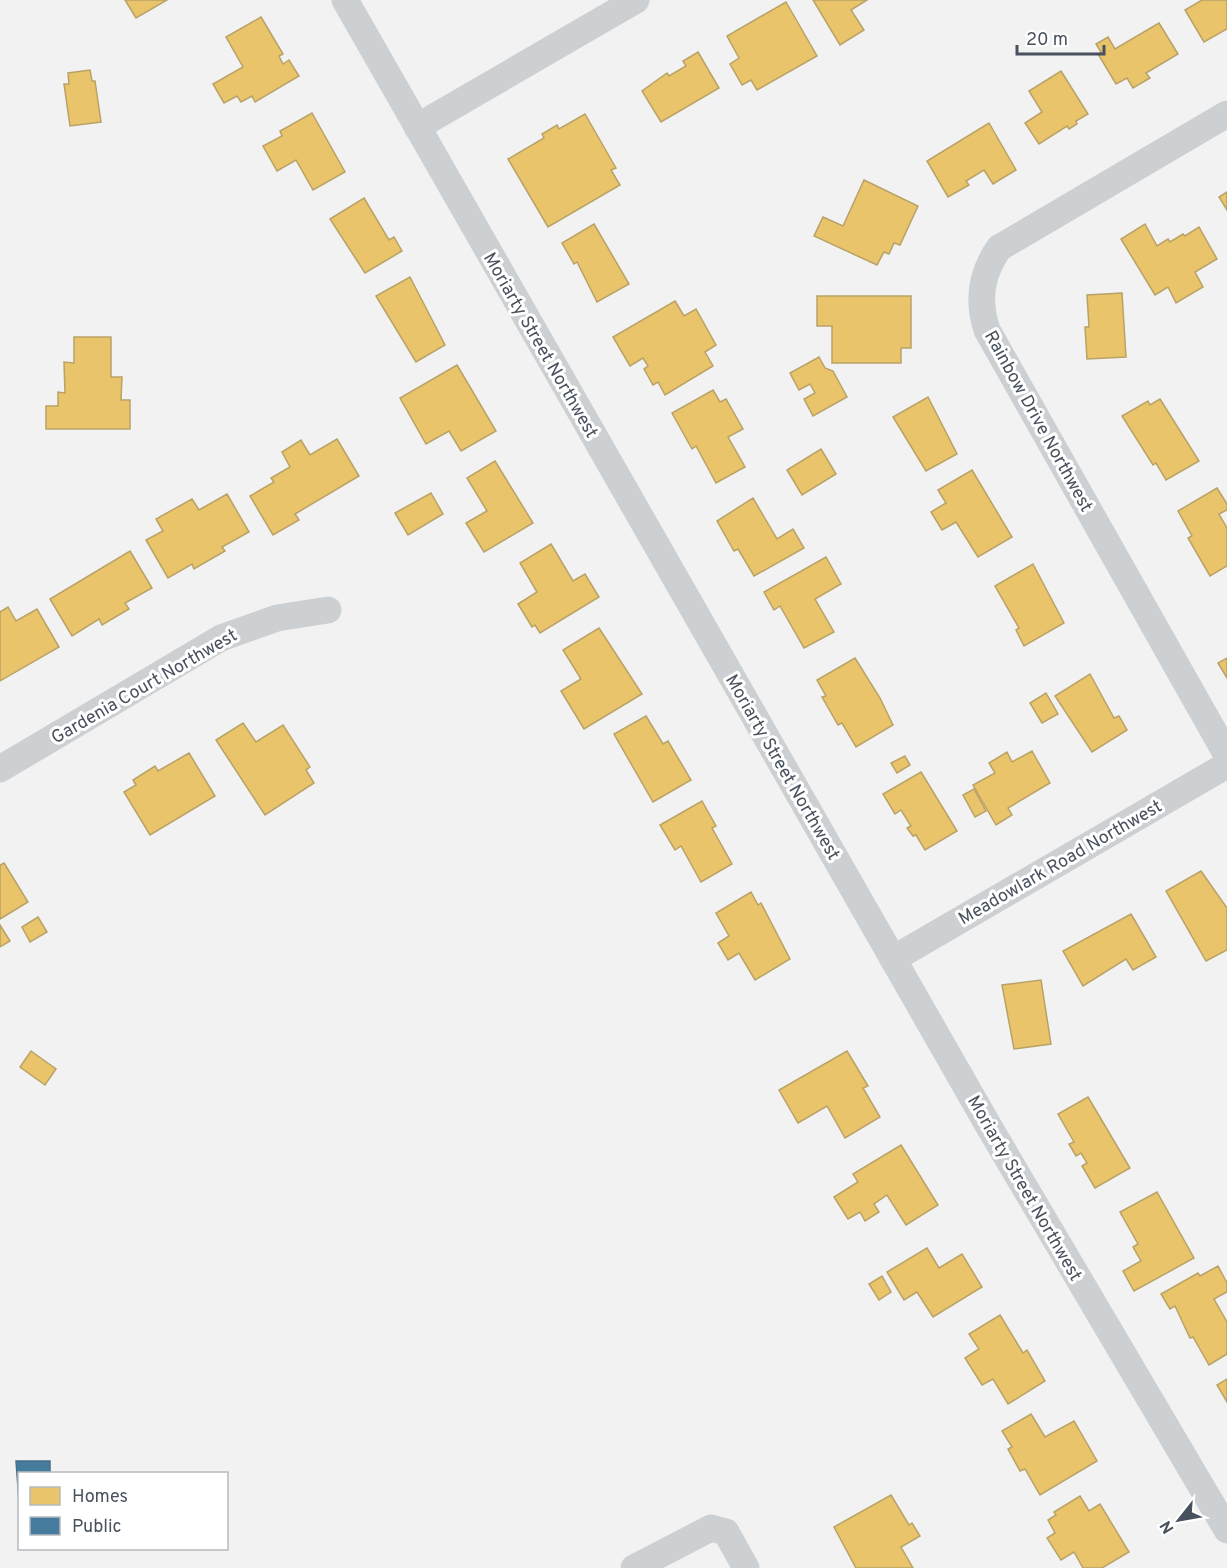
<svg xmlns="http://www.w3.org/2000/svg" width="1227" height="1568" viewBox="0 0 1227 1568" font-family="Overpass,sans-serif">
	<rect width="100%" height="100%" fill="#f2f2f2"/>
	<g fill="#e9c46a" stroke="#b9a267" stroke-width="1.5">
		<path d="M125 0H167L136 18Z"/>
		<path d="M813 0H867L851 10 864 30 840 45Z"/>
		<path d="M1202 0H1227V29L1204 42 1185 10Z"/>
		<path d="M786 2 817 56 757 90 751 80 742 85 730 64 739 58 727 36Z"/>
		<path d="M261 17 283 54 279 56 283 64 289 60 299 76 255 102 252 96 241 102 237 96 224 103 213 84 243 67 226 37Z"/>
		<path d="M1159 23 1178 54 1146 73 1150 78 1133 88 1127 78 1116 84 1098 54 1101 52 1096 44 1108 37 1115 49Z"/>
		<path d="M698 52 719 88 661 122 642 91 667 73 669 76 686 66 683 61Z"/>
		<path d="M90 70 92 81H95L101 122 70 126 64 84H69L68 73Z"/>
		<path d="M1061 71 1088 114 1076 121 1077 124 1069 129 1067 126 1039 144 1025 123 1042 112 1029 91Z"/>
		<path d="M312 113 345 172 313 190 296 160 277 171 263 146 282 136 280 131Z"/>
		<path d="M585 114 616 168 611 170 620 185 548 227 508 159 544 138 542 134 557 125 559 129Z"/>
		<path d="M989 123 1016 170 993 184 984 170 966 181 969 185 948 197 927 161Z"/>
		<path d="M864 180 918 206 900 245 894 243 889 254 884 252 877 265 814 236 823 217 843 226Z"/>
		<path d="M1227 192V210L1219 197Z"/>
		<path d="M364 198 389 240 394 237 402 251 365 273 330 219Z"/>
		<path d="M594 224 629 284 597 302 577 262 574 264 562 243Z"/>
		<path d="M1145 224 1157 246 1168 239 1170 242 1183 234 1185 236 1199 227 1217 259 1195 272 1203 287 1176 303 1168 287 1155 295 1121 239Z"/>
		<path d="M410 277 445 345 416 362 376 296Z"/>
		<path d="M1122 293 1126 357 1087 359 1085 327H1089L1087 295Z"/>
		<path d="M817 296H911V348H901V363H832V326H817Z"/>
		<path d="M675 301 684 316 696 309 716 345 705 352 713 366 665 395 658 382 653 385 644 369 648 366 643 358 630 366 613 337Z"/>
		<path d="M74 337H111V377H122L121 400H130V429H46V406H58V392L65 393 64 362 74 363Z"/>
		<path d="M819 357 825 368 833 371 847 397 813 416 804 399 815 393 810 384 799 390 790 373Z"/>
		<path d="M457 365 496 431 461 451 449 431 426 444 400 398Z"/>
		<path d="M713 390 720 402 726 399 743 429 728 437 745 467 716 483 696 446 692 449 672 413Z"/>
		<path d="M928 397 957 454 926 471 893 417Z"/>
		<path d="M1160 399 1199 461 1166 480 1156 463 1153 465 1122 416 1148 401 1150 405Z"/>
		<path d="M337 439 359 476 295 514 299 520 273 535 250 496 274 482 271 478 290 467 282 452 301 440 310 455Z"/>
		<path d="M821 449 836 474 802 495 787 470Z"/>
		<path d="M495 461 533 523 484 552 466 523 487 511 467 478Z"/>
		<path d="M972 470 1012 537 978 557 956 522 942 530 931 512 946 503 938 490Z"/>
		<path d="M1217 488 1227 504V510L1219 514 1227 528V566L1210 576 1188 538 1192 536 1178 511Z"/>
		<path d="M431 493 443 514 408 535 395 513Z"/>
		<path d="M227 494 249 532 222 547 225 551 194 569 192 564 168 578 146 540 163 531 156 519 192 499 199 510Z"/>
		<path d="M753 498 777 539 793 529 804 548 754 576 738 549 734 551 717 521Z"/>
		<path d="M551 544 573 581 585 574 599 597 540 633 535 625 532 627 518 604 537 592 520 563Z"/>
		<path d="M130 551 152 588 125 603 129 609 102 625 99 619 72 636 50 599Z"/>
		<path d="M826 557 841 584 815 599 834 632 804 648 780 606 774 610 764 592Z"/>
		<path d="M1033 564 1064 623 1024 646 1016 630 1019 628 995 586Z"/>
		<path d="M8 607 16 621 37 609 59 647 0 681V612Z"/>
		<path d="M599 628 642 694 584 729 561 691 581 679 563 650Z"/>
		<path d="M855 658 880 698 893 725 856 747 842 723 838 725 822 697 826 696 817 680Z"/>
		<path d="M1227 658V678L1218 663Z"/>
		<path d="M1090 674 1114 718 1119 716 1127 730 1092 752 1055 696Z"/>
		<path d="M1046 693 1058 714 1042 723 1030 703Z"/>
		<path d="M646 716 663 744 668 741 691 780 653 802 614 734Z"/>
		<path d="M243 723 256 742 283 725 310 767 306 770 314 783 265 815 216 740Z"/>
		<path d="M1032 751 1050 783 1008 808 1012 815 996 825 973 785 995 773 989 763 1007 752 1012 762Z"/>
		<path d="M189 753 215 796 150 835 124 792 136 785 133 780 155 766 158 771Z"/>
		<path d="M905 756 910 765 897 773 891 763Z"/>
		<path d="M921 772 957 831 925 850 916 835 913 836 907 828 911 826 901 810 895 814 883 794Z"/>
		<path d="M974 789 986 811 975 817 963 795Z"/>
		<path d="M702 801 716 826 712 828 732 864 701 882 681 846 675 850 660 825Z"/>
		<path d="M4 863 28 902 0 919V865Z"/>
		<path d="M1201 871 1227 908V950L1206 961 1166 891Z"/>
		<path d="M751 892 758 905 761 903 790 959 755 980 739 953 728 960 718 943 729 936 716 913Z"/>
		<path d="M1131 914 1156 957 1133 970 1126 959 1083 986 1063 951Z"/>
		<path d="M38 917 47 932 30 942 22 927Z"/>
		<path d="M0 925 10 941 0 947Z"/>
		<path d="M1041 980 1051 1044 1014 1049 1002 985Z"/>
		<path d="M31 1051 56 1069 45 1085 20 1067Z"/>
		<path d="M847 1051 868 1086 863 1088 880 1117 845 1138 827 1106 798 1123 779 1090Z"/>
		<path d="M1088 1097 1130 1168 1095 1188 1082 1166 1087 1163 1081 1153 1076 1156 1069 1144 1074 1142 1058 1114Z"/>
		<path d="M901 1145 938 1205 906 1225 887 1195 874 1204 879 1212 865 1221 860 1212 848 1219 834 1197 858 1182 853 1174Z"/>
		<path d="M1157 1192 1194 1258 1134 1291 1123 1271 1141 1261 1133 1247 1138 1244 1120 1212Z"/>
		<path d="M927 1248 939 1268 962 1254 982 1287 933 1317 917 1292 904 1300 887 1272Z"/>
		<path d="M1218 1266 1227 1283V1292L1214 1299 1227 1322V1354L1209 1365 1193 1337 1190 1338 1175 1306 1170 1309 1161 1294 1198 1273 1200 1276Z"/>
		<path d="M882 1276 891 1292 879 1300 869 1284Z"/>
		<path d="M1000 1315 1023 1353 1027 1350 1045 1381 1008 1404 993 1379 982 1385 965 1358 979 1349 969 1334Z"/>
		<path d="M1227 1379V1402L1217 1385Z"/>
		<path d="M1031 1414 1045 1437 1074 1421 1097 1461 1040 1495 1025 1469 1020 1471 1008 1449 1012 1447 1002 1431Z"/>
		<path d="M891 1495 909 1525 912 1523 920 1536 901 1547 913 1568H856L834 1527Z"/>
		<path d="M1080 1496 1089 1511 1100 1504 1129 1552 1102 1568H1083L1074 1552 1061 1560 1047 1538 1055 1533 1048 1520 1056 1515 1054 1512Z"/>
	</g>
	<path fill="#457b9d" stroke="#466f8a" stroke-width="1.5" d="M16 1461H50V1474H20V1515Z"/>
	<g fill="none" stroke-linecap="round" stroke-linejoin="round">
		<g stroke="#cdd0d3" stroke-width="27">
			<path d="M345 0 988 1125 1227 1530"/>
			<path d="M1227 114 999 248C981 274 977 300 987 330L1227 755"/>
			<path d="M417 127 636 0"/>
			<path d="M0 769 221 638 277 618 328 610"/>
			<path d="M893 959 1227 765"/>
			<path d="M634 1568 711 1528 726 1532 746 1568"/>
		</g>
	</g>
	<g text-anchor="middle" stroke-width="6" stroke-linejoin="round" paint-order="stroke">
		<g font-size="18" fill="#48525f" stroke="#fff">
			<text transform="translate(541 345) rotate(60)" y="6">Moriarty Street Northwest</text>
			<text transform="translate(1039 421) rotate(61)" y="6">Rainbow Drive Northwest</text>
			<text transform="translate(144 686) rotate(-30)" y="6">Gardenia Court Northwest</text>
			<text transform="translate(783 767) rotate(60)" y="6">Moriarty Street Northwest</text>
			<text transform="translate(1060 862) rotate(-30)" y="6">Meadowlark Road Northwest</text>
			<text transform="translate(1025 1188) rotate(60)" y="6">Moriarty Street Northwest</text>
		</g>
	</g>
	<rect x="18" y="1472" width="210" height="78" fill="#ffffff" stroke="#b6babf" stroke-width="1.5"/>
	<rect x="30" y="1487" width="30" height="18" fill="#e9c46a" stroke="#b6babf" stroke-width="1.5"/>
	<text x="72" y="1502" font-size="18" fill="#48525f">Homes</text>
	<rect x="30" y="1517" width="30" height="18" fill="#457b9d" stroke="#b6babf" stroke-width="1.5"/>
	<text x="72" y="1532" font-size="18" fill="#48525f">Public</text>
	<g transform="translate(1179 1520) rotate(239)" stroke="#ffffff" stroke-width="4.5" paint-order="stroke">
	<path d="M0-4.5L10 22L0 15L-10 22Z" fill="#48525f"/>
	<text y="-9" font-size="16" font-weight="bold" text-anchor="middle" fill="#48525f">N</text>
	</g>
	<path d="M1017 45v9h87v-9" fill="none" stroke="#48525f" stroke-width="3"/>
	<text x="1026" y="45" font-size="18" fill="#48525f" stroke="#ffffff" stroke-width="4.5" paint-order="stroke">20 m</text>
</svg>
